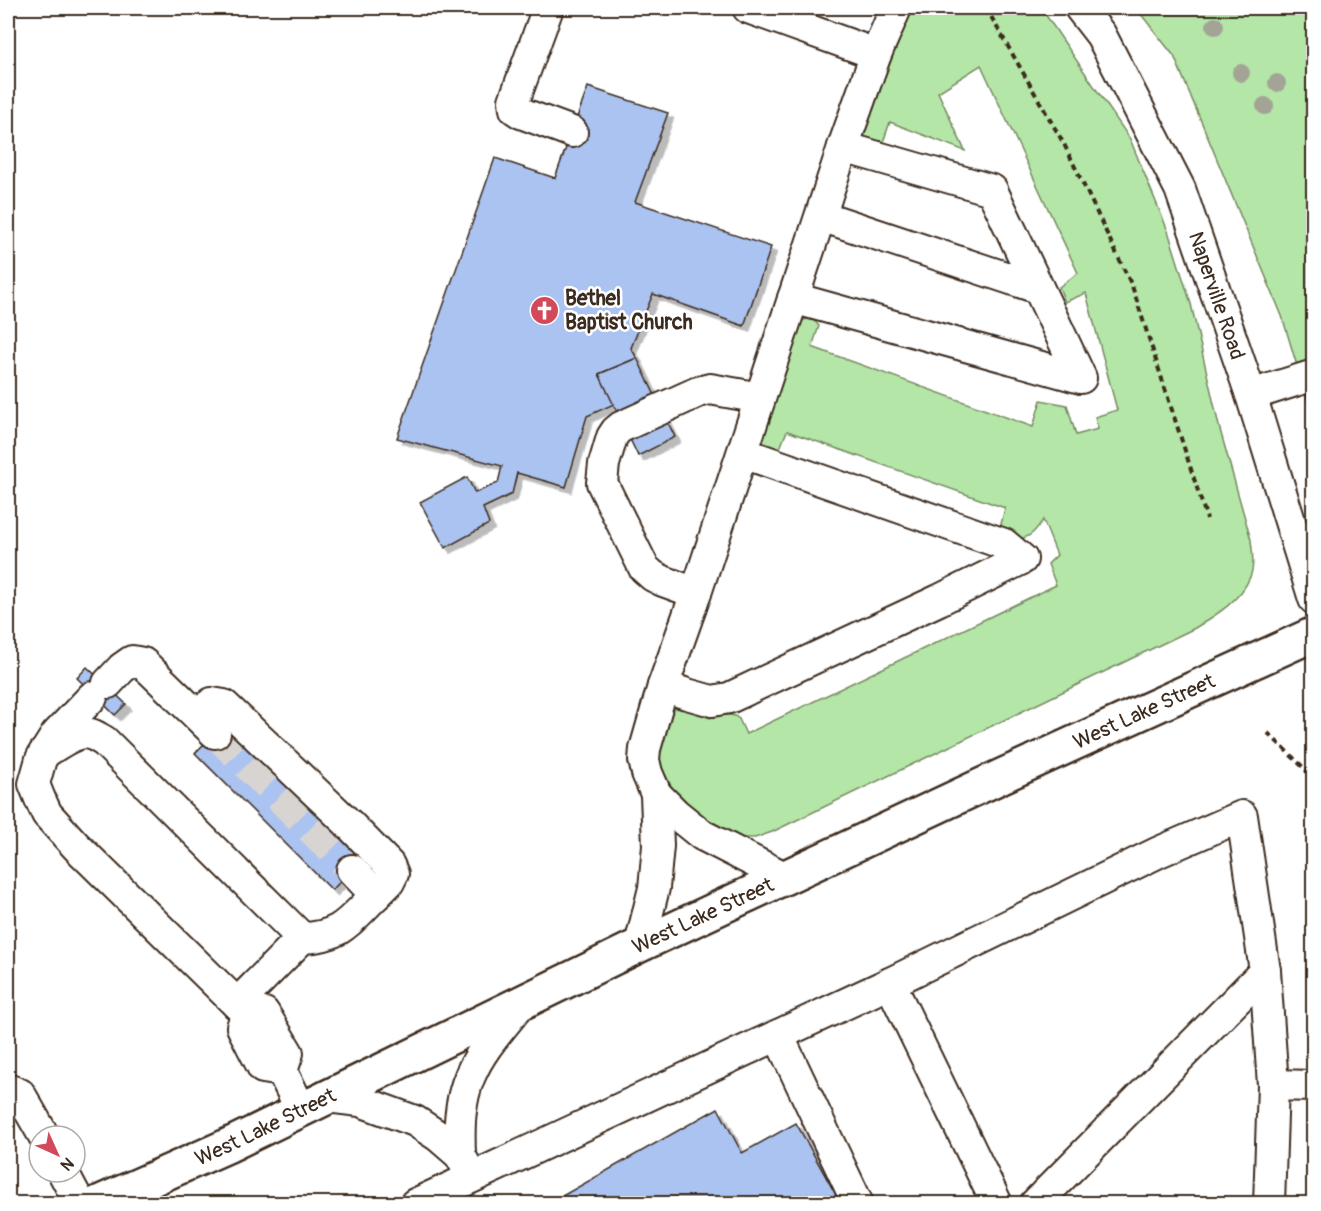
<svg xmlns="http://www.w3.org/2000/svg" width="1321" height="1211" viewBox="0 0 1321 1211" font-family="Pangolin,sans-serif">
	<defs>
		<filter id="shadow"><feDropShadow dx="5.5" dy="5.5" stdDeviation="0" flood-color="#0004"/></filter>
	</defs>
	<rect width="100%" height="100%" fill="#fff"/>
	<filter id="ink" filterUnits="userSpaceOnUse"><feTurbulence type="fractalNoise" baseFrequency=".0167" numOctaves="2"/><feDisplacementMap in="SourceGraphic" scale="12" xChannelSelector="R" yChannelSelector="G"/><feConvolveMatrix kernelMatrix="1 2 1 2 8 2 1 2 1" color-interpolation-filters="sRGB"/></filter>
	<g filter="url(#ink)">
		<g fill="#b3e6a7" stroke="#778862" stroke-width="1.5">
			<path d="M907 8H1041L1130 139 1168 231 1191 304 1219 426 1251 540C1252 551 1255 566 1250 577 1241 600 1216 615 1195 628L772 832 755 838H734L714 830 677 798 655 754 665 715 676 708 685 709 710 718 723 714 735 716 739 719 746 734 1056 585 1048 564 1057 555 1043 520C1036 530 1029 541 1014 538 1010 537 1005 531 1002 529L1001 524 1005 508 787 431 780 448 777 450 759 443 800 324C805 316 814 319 819 326L812 347 1033 427 1041 400 1067 405 1076 435 1098 429 1095 417 1117 410 1086 293 1065 302 1059 287 1078 273 981 65 938 92 965 151 890 122 881 148 859 141Z"/>
			<path d="M1136 8H1313V419L1282 316 1174 56Z"/>
		</g>
		<g fill="#abc3f1" stroke="#3b2a1e" stroke-width="1.5" filter="url(#shadow)">
			<path d="M588 87 668 113 635 202 771 247 744 326 653 294 631 348 637 358 599 374 614 404 587 416 566 487 517 473 512 494 483 508 489 524 445 548 420 502 467 477 475 493 498 483 502 466 397 438 495 158 555 178Z"/>
			<path d="M637 358 675 437 638 456 599 374Z"/>
			<path d="M87 667 126 704 115 715 77 678Z"/>
			<path d="M228 720 365 857 332 890 195 753Z"/>
			<path d="M718 1108 742 1153 796 1123 841 1204H548Z"/>
		</g>
		<g fill="none" stroke-linecap="round" stroke-linejoin="round">
			<path stroke="#d8d4d2" stroke-width="30" stroke-dasharray="30 15" stroke-linecap="butt" d="M215 733 352 870"/>
			<defs>
				<g id="minor">
					<path d="M548 8 514 101 515 109 521 113 572 132"/>
					<path d="M748 8 876 54"/>
					<path id="s1" d="M1080 8 1101 35 1180 189 1251 395 1314 599"/>
					<path d="M821 216 1038 288"/>
					<path d="M793 298 1081 378 992 190 843 147"/>
					<path d="M1251 395 1314 375"/>
					<path d="M696 593 663 581 653 576 644 568 602 483 604 464 612 437 616 431 621 427 698 392 710 389 760 398"/>
					<path d="M108 683 122 668 132 661 143 663 215 733"/>
					<path d="M663 686 687 694 712 701 729 698 939 600 1022 559 1004 544 743 453"/>
					<path d="M92 697 56 735 41 759 34 784 40 799 47 814 76 846 237 1004"/>
					<path d="M198 716 212 703 224 705 348 823 389 865 393 874 389 882 376 895"/>
					<path d="M44 753C57 746 75 730 90 734 95 735 100 739 104 741L302 938 237 1004 247 1014 264 1013 288 1053 282 1071 301 1110"/>
					<path d="M656 794 676 814 702 835 786 878"/>
					<path d="M302 938C342 937 350 920 376 895L352 870"/>
					<path d="M640 945 654 888 658 846 656 794 647 773 644 760 645 749 663 686 696 593 843 147 876 54 896 8"/>
					<path d="M247 1014 242 1027 263 1068 282 1071"/>
					<path d="M778 1035 858 1204"/>
					<path d="M8 1091 10 1090 20 1094 44 1136"/>
					<path d="M327 1097 360 1101 415 1121 438 1136 460 1155 472 1177"/>
					<path d="M460 1155C459 1128 459 1102 470 1076 481 1049 503 1026 521 1003"/>
					<path d="M63 1172 80 1204"/>
					<path d="M415 1204 890 983"/>
					<path d="M997 1204 890 983 1159 852 1242 816 1265 971 1273 1085"/>
					<path d="M1035 1204 1265 971"/>
					<path d="M1269 1204 1273 1085 1314 1086"/>
				</g>
				<g id="highway">
					<path id="s2" d="M96 1204 227 1146 640 945 1004 775 1314 634"/>
				</g>
			</defs>
			<use href="#minor" stroke="#3b2a1e" stroke-width="34"/>
			<use href="#highway" stroke="#3b2a1e" stroke-width="38"/>
			<g stroke="#3b2a1e" stroke-width="4" stroke-dasharray="6 4.5" stroke-linecap="butt">
				<path d="M986 8 1064 144 1132 286 1207 519"/>
				<path d="M1268 733 1306 770 1314 781"/>
			</g>
			<use href="#minor" stroke="#fff" stroke-width="30"/>
			<use href="#highway" stroke="#fff" stroke-width="33"/>
		</g>
		<g fill="#a4a496">
			<circle cx="1215" cy="26" r="9"/>
			<circle cx="1241" cy="73" r="9"/>
			<circle cx="1277" cy="83" r="9"/>
			<circle cx="1265" cy="106" r="9"/>
		</g>
	</g>
	<defs>
		<symbol id="church-disc" viewBox="-11 -11 22 22"><circle r="9.5" fill="#d1495b" stroke="#fff"/><path d="M-1.2-6h2.4v3.5h3.3v2.4h-3.3V6h-2.4V-.1h-3.3v-2.4h3.3Z" fill="#fff"/></symbol>
	</defs>
	<g fill-rule="evenodd">
		<use href="#church-disc" x="528" y="294" width="33" height="33"/>
	</g>
	<g text-anchor="middle" stroke-width="5" stroke-linejoin="round" paint-order="stroke">
		<g font-size="21" fill="#3b2a1e" stroke="#fff">
			<text dy="7" stroke="none"><textPath href="#s1" startOffset="320">Naperville Road</textPath></text>
			<text dy="7" stroke="none"><textPath href="#s2" startOffset="1158">West Lake Street</textPath></text>
			<text dy="7" stroke="none"><textPath href="#s2" startOffset="672">West Lake Street</textPath></text>
			<text dy="7" stroke="none"><textPath href="#s2" startOffset="186">West Lake Street</textPath></text>
		</g>
		<g font-size="21" font-weight="bold" fill="#3b2a1e" stroke="#fff" text-anchor="start">
			<text x="565" y="305">Bethel<tspan x="565" dy="24">Baptist Church</tspan></text>
		</g>
	</g>
	<rect width="1321" height="1211" fill="none" stroke="#fff" stroke-width="30"/>
	<rect x="15" y="15" width="1291" height="1181" fill="none" stroke="#3b2a1e" stroke-width="2" filter="url(#ink)"/>
	<g transform="translate(57 1154) rotate(135)"><circle r="28" fill="#ffffff" stroke="#b1aaa5" stroke-width="1.5"/>
	<path d="M0-4.5L10 22L0 15L-10 22Z" fill="#d1495b"/>
	<text y="-9" font-size="16" font-weight="bold" text-anchor="middle" fill="#3b2a1e">N</text>
	</g>
</svg>
